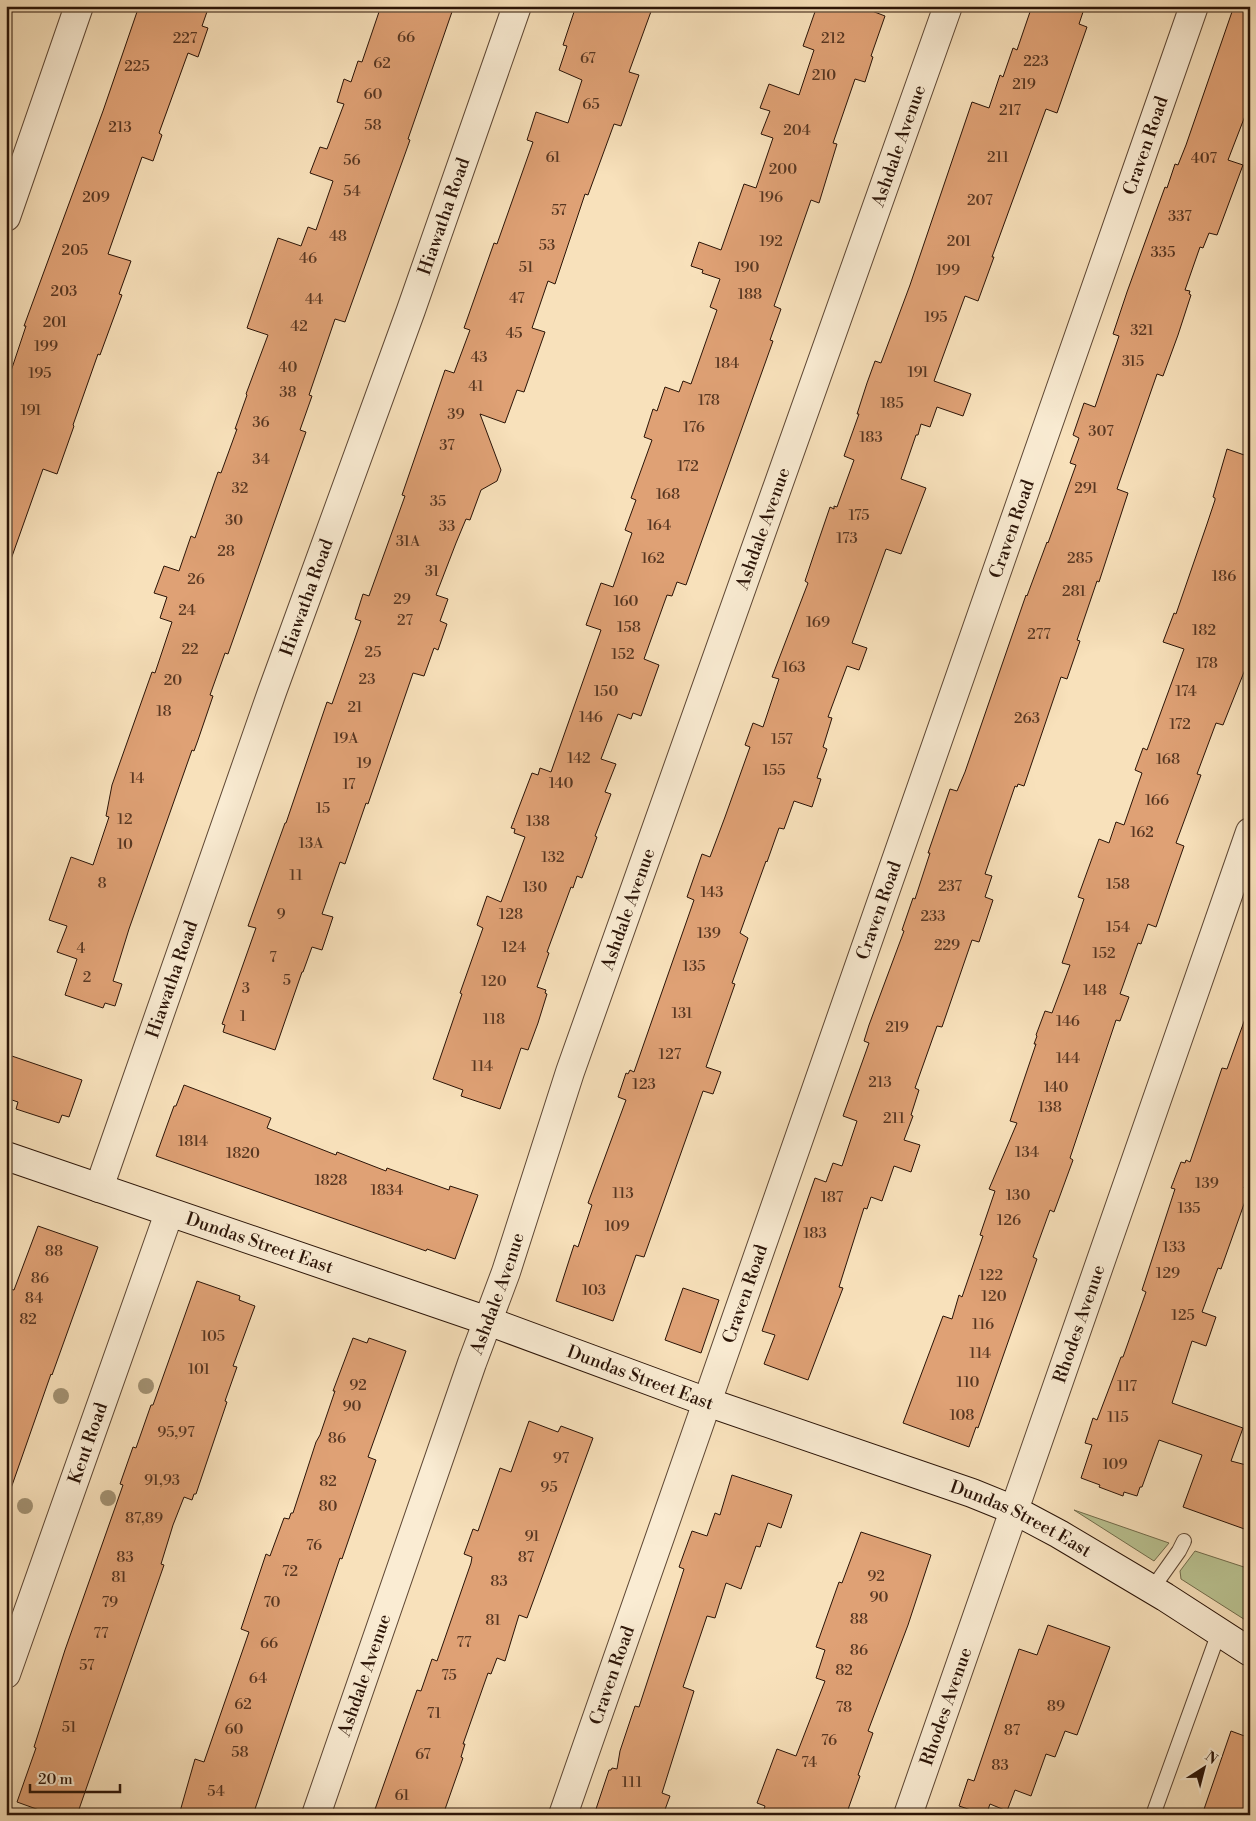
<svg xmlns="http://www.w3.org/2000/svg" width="1256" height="1821" viewBox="0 0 1256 1821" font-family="'Libre Bodoni',serif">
	<rect width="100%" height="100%" fill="#f8e1bb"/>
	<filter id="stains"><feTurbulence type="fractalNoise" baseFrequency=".004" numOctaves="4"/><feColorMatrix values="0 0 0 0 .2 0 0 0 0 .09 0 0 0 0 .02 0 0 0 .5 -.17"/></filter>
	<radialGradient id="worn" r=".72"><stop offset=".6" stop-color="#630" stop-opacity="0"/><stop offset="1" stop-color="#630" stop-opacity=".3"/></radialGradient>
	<g fill="#bac392" stroke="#726c4c">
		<path d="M1074 1510 1169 1543 1154 1561Z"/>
		<path d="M1195 1551 1250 1569V1623L1181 1579 1180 1571Z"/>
	</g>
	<g fill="#dfa175" stroke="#2b1407">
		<path d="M139 6H209L202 26 208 28 198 57 188 53 159 133 162 135 153 161 142 157 108 254 131 261 119 294 122 295 100 355 98 354 73 425 74 426 57 474 43 469 10 562H6V386L26 326H24L103 111Z"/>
		<path d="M381 6H454L408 139 410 140 345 322 335 319 309 395 312 396 300 430 306 432 228 654 225 653 210 695 213 696 198 740 194 751 192 750 129 929 113 981 122 984 115 1006 105 1003 103 1008 65 995 77 959 57 952 67 926 49 920 71 857 93 865 109 817 106 816 112 785 152 672 155 673 172 622 160 618 167 597 154 593 164 566 179 571 191 536 195 538 218 472 221 473 237 429H235L247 395 246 394 268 335 247 328 278 238 301 246 308 227 316 230 333 181 310 173 320 147 327 149 344 104 337 102 344 79 351 82 358 61 362 62Z"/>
		<path d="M576 6H653L629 72 639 75 621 126 614 124 588 195 585 194 555 284 548 281 532 328 545 332 524 392 517 390 505 423 480 414 501 470 497 481 481 490 470 520 466 519 456 543 436 595 448 599 440 621 447 624 438 650 434 648 424 676 413 673 368 804 366 803 345 864 340 862 322 914 333 917 322 950 312 947 303 972H302L275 1050 223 1032 225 1025 222 1024 256 928 248 926 285 823H286L327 702 332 704 361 621 355 619 363 594 369 596 405 496 402 495 445 370 454 373 470 330 464 328 494 243 497 244 533 142 527 140 536 112 568 123 582 80 559 70 567 46 563 45Z"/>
		<path d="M817 6H859L885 16 871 56 873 57 865 82 855 79 833 143 837 144 819 203 811 200 774 306 781 309 770 340 773 341 686 585 677 582 672 596 667 595 644 659 659 665 641 716 633 713 631 719 618 714 601 759 616 764 605 792 611 794 595 836 597 837 582 878 577 876 573 888 571 887 547 952 549 953 537 987 546 990 545 993 547 994 538 1023 528 1050 521 1048 500 1109 461 1096 463 1090 433 1079 462 994 460 993 483 928 477 925 487 896 501 902 525 837 514 833 515 829 511 828 532 773 538 775 540 768 551 772 601 630 586 625 601 583 613 587 632 533 625 530 636 500 631 498 652 440 644 437 653 409 657 411 665 387 679 392 683 381 691 384 717 310 710 307 720 279 702 273 703 270 691 266 699 242 721 250 744 184 756 188 773 138 761 134 770 111 760 108 769 84 799 95 814 50 803 46Z"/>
		<path d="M1032 6H1085L1079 24 1087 27 1057 113 1046 109 992 257H994L978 301 965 296 934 381 971 394 963 416 937 407 930 427 921 424 918 435H916L901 479 926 488 901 554 886 549 852 643 867 648 859 670 847 666 828 717 832 718 823 747 827 749 817 778 821 779 812 807 794 801 784 829 779 828 767 862 766 861 740 933 748 938 732 983 735 984 706 1067 721 1072 713 1094 703 1091 644 1257 636 1255 613 1321 556 1301 574 1245 578 1247 592 1205 588 1203 626 1100 618 1097 626 1073 628 1074 630 1070 634 1072 694 900 687 897 702 854 710 857 725 817 750 747 745 745 753 723 763 727 779 679 772 677 808 583 805 581 815 551 830 507 834 509V506L837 507 854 460 844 456 859 414H857L867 383 875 361 881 363 910 285 972 102 989 108 1000 75 1003 77 1013 48 1017 50Z"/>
		<path d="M1234 6H1250V117L1245 116 1228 160 1243 165 1217 235 1209 233 1203 248 1200 247 1185 290 1190 291 1189 294 1191 295 1178 335 1163 376 1157 374 1117 489 1128 493 1099 582 1097 581 1077 640 1080 641 1067 679 1061 677 1024 786 1018 784 1017 787 1015 786 985 874 992 876 985 897 993 900 979 942 972 940 942 1027 937 1026 915 1088 919 1090 911 1115 913 1116 904 1140 920 1145 911 1172 894 1166 882 1201 871 1197 867 1209 864 1208 839 1287 843 1288 808 1380 764 1364 775 1335 762 1331 815 1178 826 1182 833 1163 842 1166 857 1121 843 1116 869 1043 864 1041 869 1025 904 931 902 930 913 898 915 899 930 853H928L950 789 957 791 965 772 1026 595 1027 596 1047 542 1048 543 1076 465 1070 463 1079 438 1073 435 1084 403 1095 407 1119 336 1113 334 1127 292 1165 187 1167 188 1175 164 1178 165 1186 145Z"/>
		<path d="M1227 449 1250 457V657L1223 725 1216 723 1197 774 1201 775 1176 843 1184 846 1169 889 1156 927 1148 924 1141 944 1138 943 1120 994 1129 997 1120 1021 1116 1020 1070 1158 1073 1160 1054 1212 1050 1210 1033 1257 1037 1259 978 1428 976 1427 969 1447 903 1423 943 1316 952 1319 959 1295 962 1297 983 1236 980 1235 995 1191 989 1189 1017 1123 1010 1121 1036 1044H1034L1037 1036 1036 1035 1045 1011 1052 1013 1070 965 1062 963 1084 899 1078 897 1099 839 1109 843 1116 822 1124 825 1142 773 1135 770 1143 748 1147 750 1184 649 1163 642 1174 613 1176 614 1207 524 1215 500V498L1213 497Z"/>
		<path d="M1246 1016H1250V1171L1244 1188 1249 1190 1221 1269 1218 1268 1202 1312 1216 1317 1206 1346 1192 1341 1172 1403 1243 1428 1231 1461 1250 1466V1531L1183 1507 1202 1455 1159 1440 1142 1487H1140L1137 1496 1124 1492 1123 1496 1099 1487 1100 1485 1081 1478 1092 1445 1085 1443 1093 1418 1097 1420 1121 1357H1123L1146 1292 1142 1290 1175 1189 1171 1188 1181 1162 1185 1163 1186 1160 1190 1162 1222 1068 1227 1069Z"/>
		<path d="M6 1054 82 1080 69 1117 62 1115 59 1123 16 1109 18 1102 6 1098Z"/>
		<path d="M184 1085 271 1118 267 1128 336 1155 337 1152 386 1171 387 1168 449 1190 450 1186 478 1195 455 1259 427 1249 426 1251 156 1156 174 1106H176Z"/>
		<path d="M38 1226 98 1247 52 1375 51 1374 9 1494H6V1288L14 1290Z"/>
		<path d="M197 1281 240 1296 239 1300 255 1306 233 1366 237 1367 225 1401 227 1402 196 1494H194L192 1500 184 1497 173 1525 161 1564 164 1565 77 1815H53L17 1802 36 1748 34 1747 65 1650 123 1485 120 1484 133 1447 136 1448 151 1405H153Z"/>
		<path d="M683 1288 719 1300 701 1353 665 1340Z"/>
		<path d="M353 1338 367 1343 369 1338 406 1351 368 1457 376 1460 342 1559 340 1558 320 1617 253 1815H179L195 1759 204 1762 249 1632 241 1629 266 1554 270 1556 284 1518 289 1519 291 1513H293L316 1442 320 1435 335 1391H333Z"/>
		<path d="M529 1421 558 1432 561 1426 593 1438 527 1618 519 1615 505 1661 497 1658 491 1674 488 1673 463 1744H465L461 1757 463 1758 443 1815H373L417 1690 421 1691 432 1659 437 1661 471 1563 472 1557 464 1554 473 1529 478 1531 500 1468 511 1472Z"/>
		<path d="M732 1475 792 1495 781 1528 768 1523 760 1547 756 1546 741 1589 726 1583 715 1618 707 1616 683 1687 694 1691 662 1793 670 1796 663 1815H594L609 1770H611L612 1768 617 1769 620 1751 635 1706 639 1707 676 1594 684 1569 679 1567 692 1531 707 1536 715 1513 720 1515Z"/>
		<path d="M861 1532 931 1555 908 1625 868 1731 873 1733 858 1775 860 1776 846 1815H762L765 1806 757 1803 777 1749 796 1756 825 1681 816 1678 825 1650 816 1647 839 1582 842 1583Z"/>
		<path d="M1048 1625 1110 1647 1077 1735 1065 1731 1055 1757 1046 1754 1031 1796 1015 1790 1007 1811 990 1804 986 1815 959 1806 968 1779 974 1781 1019 1649 1037 1655Z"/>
		<path d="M1231 1731 1250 1738V1815H1202Z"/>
	</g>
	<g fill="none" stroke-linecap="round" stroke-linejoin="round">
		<defs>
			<g id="lane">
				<path d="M1152 1589 1179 1551 1184 1541"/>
				<path d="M1153 1815 1219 1632"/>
			</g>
			<g id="street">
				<path d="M6 217 79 6"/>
				<path id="s1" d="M99 1188 272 692 411 310 517 6"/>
				<path id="s2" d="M6 1674 169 1213"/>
				<path id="s3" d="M316 1815 472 1363 506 1272 570 1072 948 6"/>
				<path id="s4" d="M563 1815 1194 6"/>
				<path id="s5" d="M908 1815 1250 832"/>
			</g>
			<g id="secondary">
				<path id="s6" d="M6 1156 488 1321 707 1402 972 1493 1014 1510 1059 1534 1165 1597 1250 1652"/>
			</g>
		</defs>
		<use href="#lane" stroke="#5e4734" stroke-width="16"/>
		<use href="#street" stroke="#5e4734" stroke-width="30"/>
		<use href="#secondary" stroke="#2b1407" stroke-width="30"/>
		<use href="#lane" stroke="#faecd3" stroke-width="14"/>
		<use href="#street" stroke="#faecd3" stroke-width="28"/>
		<use href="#secondary" stroke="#faecd3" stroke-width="28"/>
	</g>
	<g fill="#a39273">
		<circle cx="146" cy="1386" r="8"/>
		<circle cx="61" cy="1396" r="8"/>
		<circle cx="108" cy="1498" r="8"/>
		<circle cx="25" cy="1506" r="8"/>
	</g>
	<g text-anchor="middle" stroke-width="4" stroke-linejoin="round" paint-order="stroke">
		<g font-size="15" fill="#583722">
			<text x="406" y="42">66</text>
			<text x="185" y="43">227</text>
			<text x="833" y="43">212</text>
			<text x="588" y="63">67</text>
			<text x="1036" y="66">223</text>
			<text x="382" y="68">62</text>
			<text x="137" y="71">225</text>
			<text x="824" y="80">210</text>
			<text x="1024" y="89">219</text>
			<text x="373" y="99">60</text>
			<text x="591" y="109">65</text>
			<text x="1010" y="115">217</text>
			<text x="373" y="130">58</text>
			<text x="120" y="132">213</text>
			<text x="797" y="135">204</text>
			<text x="553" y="162">61</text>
			<text x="998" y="162">211</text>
			<text x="1204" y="163">407</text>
			<text x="352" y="165">56</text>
			<text x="783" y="174">200</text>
			<text x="352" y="196">54</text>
			<text x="96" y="202">209</text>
			<text x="771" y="202">196</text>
			<text x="980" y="205">207</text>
			<text x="559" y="215">57</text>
			<text x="1180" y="221">337</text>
			<text x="338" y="241">48</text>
			<text x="771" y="246">192</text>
			<text x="959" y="246">201</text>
			<text x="547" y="250">53</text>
			<text x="75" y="255">205</text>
			<text x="1163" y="257">335</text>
			<text x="308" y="263">46</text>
			<text x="526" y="272">51</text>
			<text x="747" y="272">190</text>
			<text x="948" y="275">199</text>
			<text x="64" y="296">203</text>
			<text x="750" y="299">188</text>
			<text x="517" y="303">47</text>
			<text x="314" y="304">44</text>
			<text x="936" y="322">195</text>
			<text x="55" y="327">201</text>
			<text x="299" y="331">42</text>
			<text x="1142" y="335">321</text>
			<text x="514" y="338">45</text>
			<text x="46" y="351">199</text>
			<text x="479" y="362">43</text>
			<text x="1133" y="366">315</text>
			<text x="727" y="368">184</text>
			<text x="288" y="372">40</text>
			<text x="918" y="377">191</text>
			<text x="40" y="378">195</text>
			<text x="476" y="391">41</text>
			<text x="288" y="397">38</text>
			<text x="709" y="405">178</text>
			<text x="892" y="408">185</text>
			<text x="31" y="415">191</text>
			<text x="456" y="419">39</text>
			<text x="261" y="427">36</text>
			<text x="694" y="432">176</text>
			<text x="1101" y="436">307</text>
			<text x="871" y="442">183</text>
			<text x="447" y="450">37</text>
			<text x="261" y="464">34</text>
			<text x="688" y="471">172</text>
			<text x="240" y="493">32</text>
			<text x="1086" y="493">291</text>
			<text x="668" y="499">168</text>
			<text x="438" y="506">35</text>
			<text x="859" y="520">175</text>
			<text x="234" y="525">30</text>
			<text x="659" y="530">164</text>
			<text x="447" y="531">33</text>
			<text x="847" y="543">173</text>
			<text x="408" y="546">31A</text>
			<text x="226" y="556">28</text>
			<text x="653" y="563">162</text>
			<text x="1080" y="563">285</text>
			<text x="432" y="576">31</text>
			<text x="1224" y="581">186</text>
			<text x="196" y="584">26</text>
			<text x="1074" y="596">281</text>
			<text x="402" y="604">29</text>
			<text x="626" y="606">160</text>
			<text x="187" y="615">24</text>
			<text x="405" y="625">27</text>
			<text x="818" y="627">169</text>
			<text x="629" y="632">158</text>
			<text x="1204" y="635">182</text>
			<text x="1039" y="639">277</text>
			<text x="190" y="654">22</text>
			<text x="373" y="657">25</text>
			<text x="623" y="659">152</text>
			<text x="1207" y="668">178</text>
			<text x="794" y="672">163</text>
			<text x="367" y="684">23</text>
			<text x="173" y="685">20</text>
			<text x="606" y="696">150</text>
			<text x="1186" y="696">174</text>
			<text x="355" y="712">21</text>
			<text x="164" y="716">18</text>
			<text x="591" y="722">146</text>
			<text x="1027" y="723">263</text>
			<text x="1180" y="729">172</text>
			<text x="346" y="743">19A</text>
			<text x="782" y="744">157</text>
			<text x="579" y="763">142</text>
			<text x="1168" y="764">168</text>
			<text x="364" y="768">19</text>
			<text x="774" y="775">155</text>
			<text x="137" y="783">14</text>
			<text x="561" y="788">140</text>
			<text x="349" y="789">17</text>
			<text x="1157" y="805">166</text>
			<text x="323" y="813">15</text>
			<text x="125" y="824">12</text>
			<text x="538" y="826">138</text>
			<text x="1142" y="837">162</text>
			<text x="311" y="848">13A</text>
			<text x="125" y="849">10</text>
			<text x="553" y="862">132</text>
			<text x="296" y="880">11</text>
			<text x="102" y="888">8</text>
			<text x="1118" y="889">158</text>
			<text x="950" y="891">237</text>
			<text x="535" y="892">130</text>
			<text x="712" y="897">143</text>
			<text x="281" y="919">9</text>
			<text x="511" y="919">128</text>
			<text x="933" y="921">233</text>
			<text x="1118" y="932">154</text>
			<text x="709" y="938">139</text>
			<text x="947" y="950">229</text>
			<text x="514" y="952">124</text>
			<text x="81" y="953">4</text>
			<text x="1104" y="958">152</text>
			<text x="273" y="962">7</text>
			<text x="694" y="971">135</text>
			<text x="87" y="982">2</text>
			<text x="287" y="985">5</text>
			<text x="494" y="986">120</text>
			<text x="246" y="993">3</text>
			<text x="1095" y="995">148</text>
			<text x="682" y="1018">131</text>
			<text x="243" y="1021">1</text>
			<text x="494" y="1024">118</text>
			<text x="1068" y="1026">146</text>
			<text x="897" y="1032">219</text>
			<text x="670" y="1059">127</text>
			<text x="1068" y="1063">144</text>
			<text x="482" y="1071">114</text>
			<text x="880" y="1087">213</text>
			<text x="644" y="1089">123</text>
			<text x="1056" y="1092">140</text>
			<text x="1050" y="1112">138</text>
			<text x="894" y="1123">211</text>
			<text x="193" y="1146">1814</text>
			<text x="1027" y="1157">134</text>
			<text x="243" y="1158">1820</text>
			<text x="331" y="1185">1828</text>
			<text x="1207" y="1188">139</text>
			<text x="387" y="1195">1834</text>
			<text x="623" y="1198">113</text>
			<text x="1018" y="1200">130</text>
			<text x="832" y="1202">187</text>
			<text x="1189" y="1213">135</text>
			<text x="1009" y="1225">126</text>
			<text x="617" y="1231">109</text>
			<text x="815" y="1238">183</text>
			<text x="1174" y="1252">133</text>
			<text x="54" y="1256">88</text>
			<text x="1168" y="1278">129</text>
			<text x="991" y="1280">122</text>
			<text x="40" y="1283">86</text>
			<text x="594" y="1295">103</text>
			<text x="994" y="1301">120</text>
			<text x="34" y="1303">84</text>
			<text x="1183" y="1320">125</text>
			<text x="28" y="1324">82</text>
			<text x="983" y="1329">116</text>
			<text x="213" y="1341">105</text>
			<text x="980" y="1358">114</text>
			<text x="199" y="1374">101</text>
			<text x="968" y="1387">110</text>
			<text x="358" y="1390">92</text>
			<text x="1127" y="1391">117</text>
			<text x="352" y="1411">90</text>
			<text x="962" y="1420">108</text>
			<text x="1118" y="1422">115</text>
			<text x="176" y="1437">95,97</text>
			<text x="337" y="1443">86</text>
			<text x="561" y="1463">97</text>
			<text x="1115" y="1469">109</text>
			<text x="162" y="1485">91,93</text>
			<text x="328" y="1486">82</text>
			<text x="549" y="1492">95</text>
			<text x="328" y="1511">80</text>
			<text x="144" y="1523">87,89</text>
			<text x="532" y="1541">91</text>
			<text x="314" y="1550">76</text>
			<text x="125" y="1562">83</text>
			<text x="526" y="1562">87</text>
			<text x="290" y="1576">72</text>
			<text x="876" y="1581">92</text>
			<text x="119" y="1582">81</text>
			<text x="499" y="1586">83</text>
			<text x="879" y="1602">90</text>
			<text x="110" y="1607">79</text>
			<text x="272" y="1607">70</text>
			<text x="859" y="1624">88</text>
			<text x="493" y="1625">81</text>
			<text x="101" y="1638">77</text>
			<text x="464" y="1647">77</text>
			<text x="269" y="1648">66</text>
			<text x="859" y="1655">86</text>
			<text x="87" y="1670">57</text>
			<text x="844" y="1675">82</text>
			<text x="449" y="1680">75</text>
			<text x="258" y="1683">64</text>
			<text x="243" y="1709">62</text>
			<text x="1056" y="1711">89</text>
			<text x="844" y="1712">78</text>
			<text x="434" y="1718">71</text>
			<text x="69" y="1732">51</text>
			<text x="234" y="1734">60</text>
			<text x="1012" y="1735">87</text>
			<text x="829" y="1745">76</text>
			<text x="240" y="1757">58</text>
			<text x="423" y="1759">67</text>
			<text x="809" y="1767">74</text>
			<text x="1000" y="1770">83</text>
			<text x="632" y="1787">111</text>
			<text x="216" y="1796">54</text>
			<text x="402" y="1800">61</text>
		</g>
		<g font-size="18" fill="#2b1407" stroke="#faecd3">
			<text dy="6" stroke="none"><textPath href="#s3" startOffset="1768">Ashdale Avenue</textPath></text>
			<text dy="6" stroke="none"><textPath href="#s4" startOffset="1768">Craven Road</textPath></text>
			<text dy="6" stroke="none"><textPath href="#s1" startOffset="1031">Hiawatha Road</textPath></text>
			<text dy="6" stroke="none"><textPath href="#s3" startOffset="1362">Ashdale Avenue</textPath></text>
			<text dy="6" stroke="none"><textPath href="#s4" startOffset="1362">Craven Road</textPath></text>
			<text dy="6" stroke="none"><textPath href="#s1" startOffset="626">Hiawatha Road</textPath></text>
			<text dy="6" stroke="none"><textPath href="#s3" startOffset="958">Ashdale Avenue</textPath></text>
			<text dy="6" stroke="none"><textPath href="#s4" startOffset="958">Craven Road</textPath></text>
			<text dy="6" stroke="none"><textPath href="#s1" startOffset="221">Hiawatha Road</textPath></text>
			<text dy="6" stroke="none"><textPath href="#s6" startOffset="268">Dundas Street East</textPath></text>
			<text dy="6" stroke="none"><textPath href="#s3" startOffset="552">Ashdale Avenue</textPath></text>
			<text dy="6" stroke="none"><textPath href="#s4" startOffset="552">Craven Road</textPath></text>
			<text dy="6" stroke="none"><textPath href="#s5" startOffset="520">Rhodes Avenue</textPath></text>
			<text dy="6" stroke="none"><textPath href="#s6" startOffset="672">Dundas Street East</textPath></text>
			<text dy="6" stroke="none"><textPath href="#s2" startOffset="245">Kent Road</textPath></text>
			<text dy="6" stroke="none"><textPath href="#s6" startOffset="1078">Dundas Street East</textPath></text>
			<text dy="6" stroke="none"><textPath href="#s3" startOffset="148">Ashdale Avenue</textPath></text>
			<text dy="6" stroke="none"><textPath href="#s4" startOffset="148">Craven Road</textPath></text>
			<text dy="6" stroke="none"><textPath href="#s5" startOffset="115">Rhodes Avenue</textPath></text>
		</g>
	</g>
	<rect width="1256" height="1821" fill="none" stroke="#f8e1bb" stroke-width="25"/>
	<rect x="8" y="8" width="1241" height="1806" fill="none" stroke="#2b1407" stroke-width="2.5"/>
	<rect x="12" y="12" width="1231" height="1796" fill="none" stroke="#2b1407"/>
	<g transform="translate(1204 1768) rotate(36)" stroke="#faecd3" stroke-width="4" paint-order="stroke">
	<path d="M0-4L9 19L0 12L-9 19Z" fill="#2b1407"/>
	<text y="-8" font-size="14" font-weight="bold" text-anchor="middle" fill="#2b1407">N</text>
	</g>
	<path d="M30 1784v8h90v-8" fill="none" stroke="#2b1407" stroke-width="2.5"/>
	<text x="38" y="1784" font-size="15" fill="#2b1407" stroke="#faecd3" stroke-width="4" paint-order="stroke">20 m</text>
	<rect width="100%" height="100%" filter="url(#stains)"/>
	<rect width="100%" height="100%" fill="url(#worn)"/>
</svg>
